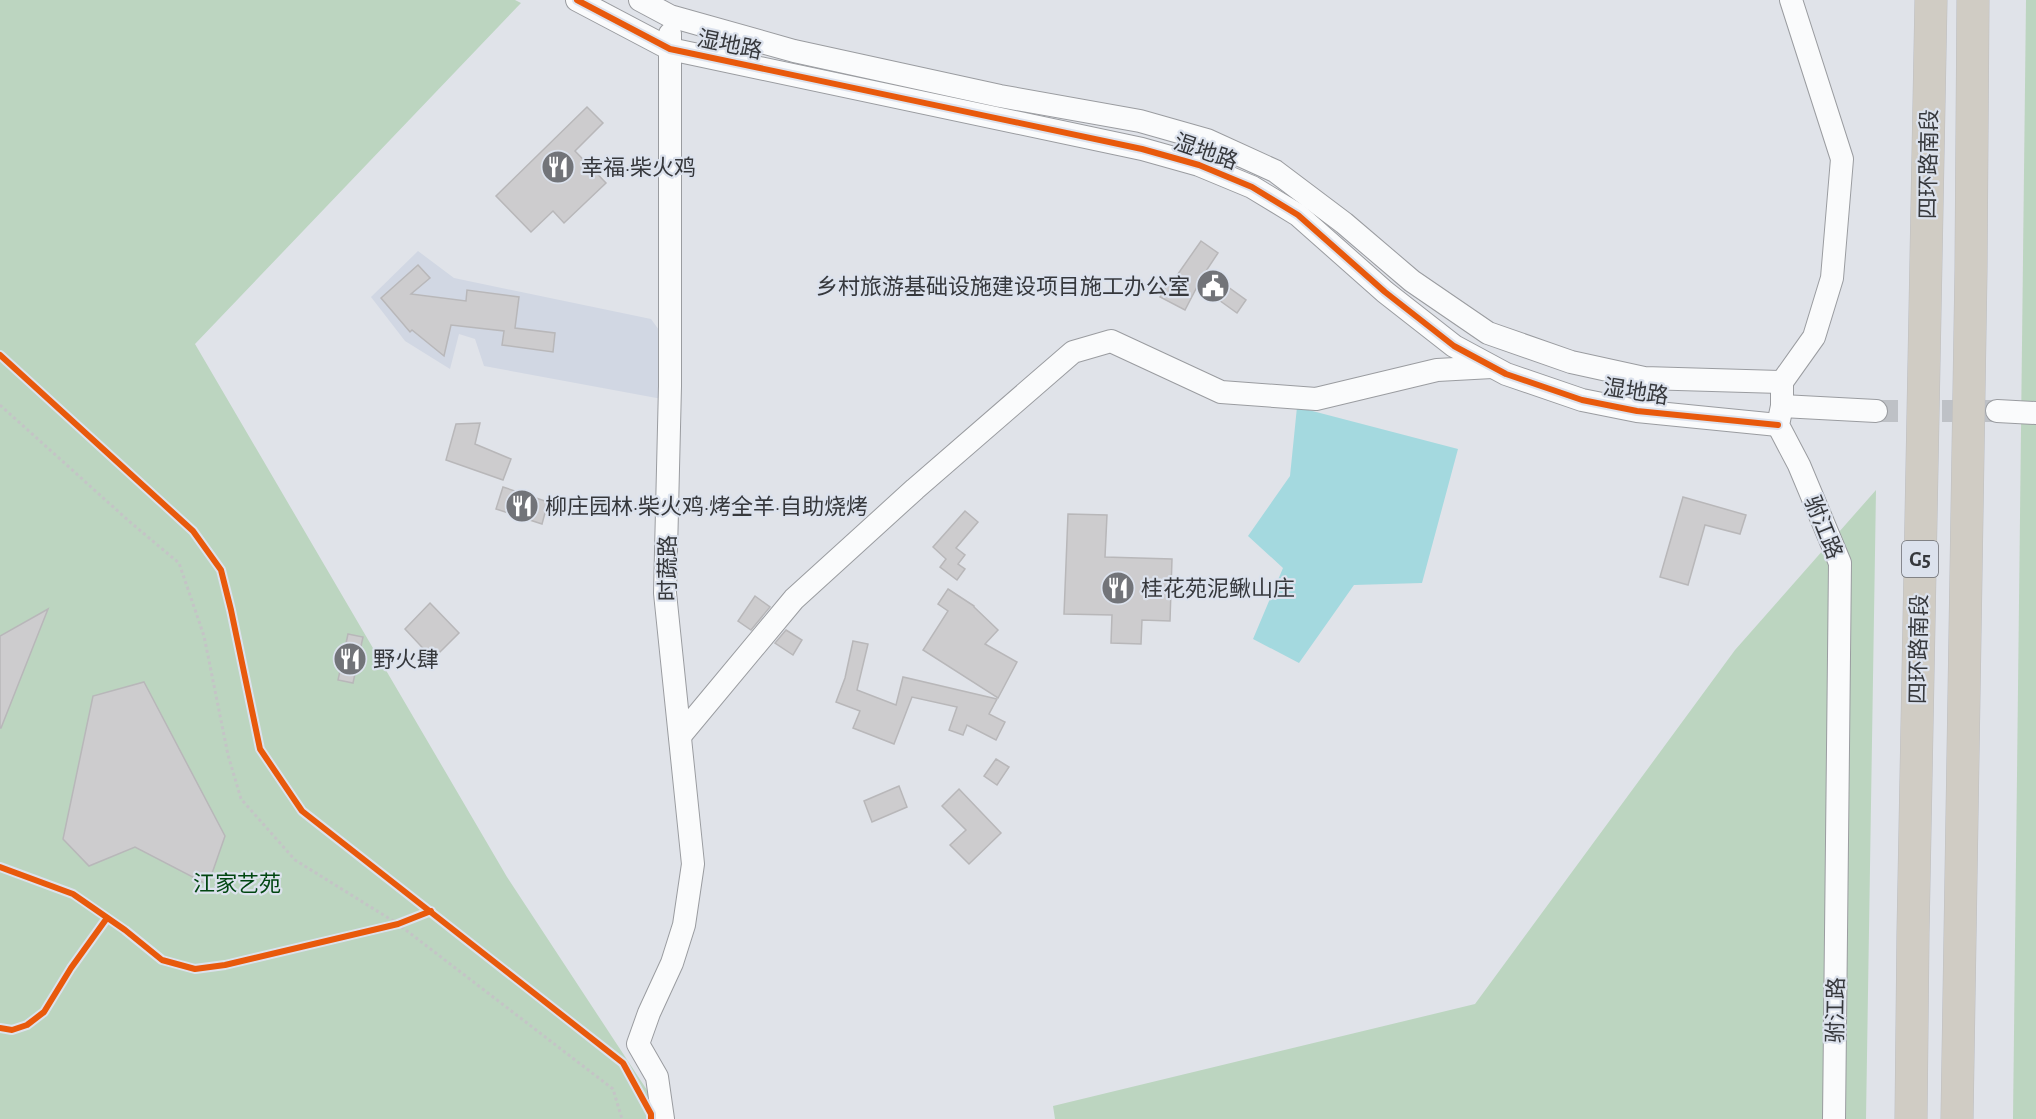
<svg xmlns="http://www.w3.org/2000/svg" width="2036" height="1119" viewBox="0 0 2036 1119" font-family="'Alegreya Sans','Noto Sans SC',sans-serif">
	<rect width="100%" height="100%" fill="#e0e3e9"/>
	<path fill="#d1d7e3" d="M418 251 454 278 651 319 667 341 662 399 484 366 475 339 459 334 450 369 405 341 371 297Z"/>
	<g fill="#bcd5c0">
		<path d="M0 0H515L521 3 195 344 507 877 666 1119H0Z"/>
		<path d="M2026 0H2036V1119H2013Z"/>
		<path d="M1876 490 1866 1119H1055L1053 1106 1475 1004 1735 650Z"/>
	</g>
	<path fill="#a4d9df" d="M1297 407 1458 449 1422 583 1354 585 1299 663 1253 639 1283 568 1248 536 1290 476Z"/>
	<g fill="#cdccce" stroke="#b8b7b9" stroke-width="1.5">
		<path d="M587 107 603 123 575 151 606 183 564 223 553 211 531 232 496 196Z"/>
		<path d="M1201 241 1218 253 1206 271 1246 300 1237 313 1198 285 1185 310 1160 297 1168 282 1171 284Z"/>
		<path d="M418 265 430 278 411 294 466 301 467 290 519 297 515 328 555 333 553 352 502 345 504 331 451 325 444 356 412 330 410 332 381 298Z"/>
		<path d="M480 423 475 444 511 459 503 480 446 460 456 424Z"/>
		<path d="M503 487 548 502 542 524 496 509Z"/>
		<path d="M1683 497 1746 515 1740 534 1705 525 1688 585 1660 577Z"/>
		<path d="M965 511 978 522 956 548 965 555 958 564 965 569 957 580 940 567 946 559 933 547Z"/>
		<path d="M1068 514 1107 515 1105 557 1172 559 1170 621 1142 620 1141 644 1111 643 1112 615 1064 614Z"/>
		<path d="M948 589 974 606V607L998 630 985 644 1017 662 998 698 923 650 948 611 938 604Z"/>
		<path d="M755 596 770 607 751 630 738 621Z"/>
		<path d="M430 603 459 633 433 659 405 629Z"/>
		<path d="M48 609 1 728H0V636Z"/>
		<path d="M786 630 802 640 793 655 775 643Z"/>
		<path d="M348 634 363 637 353 683 338 680Z"/>
		<path d="M853 641 868 644 857 690 896 705 903 677 997 699 989 714 1005 722 996 740 967 725 963 735 949 730 957 707 912 697 894 744 853 728 860 711 836 702 845 678Z"/>
		<path d="M144 682 225 836 208 885 135 847 89 866 63 839 93 696Z"/>
		<path d="M996 759 1009 767 997 785 984 776Z"/>
		<path d="M899 786 907 807 872 822 864 801Z"/>
		<path d="M959 789 1001 833 969 864 950 845 966 830 942 806Z"/>
	</g>
	<g fill="none" stroke-linecap="round" stroke-linejoin="round">
		<path stroke="#bec1c6" stroke-width="22" stroke-dasharray="22 11" stroke-linecap="butt" d="M1876 411H1997"/>
		<defs>
			<g id="minor">
				<path d="M577 0 670 49 1142 149 1199 165 1252 187 1298 215 1385 292 1454 346 1506 374 1582 400 1637 411 1778 425"/>
				<path d="M640 0 670 16 794 51 1000 96 1140 121 1207 140 1275 171 1344 223 1412 281 1488 333 1571 362 1644 378 1782 382"/>
				<path d="M1791 0 1842 159 1832 278 1814 337 1782 382V406L1778 425 1799 465 1840 563 1834 1119"/>
				<path d="M1782 406 1876 411"/>
				<path d="M1997 411 2036 413"/>
				<path d="M680 736 794 599 915 489 1073 352 1111 341 1221 392 1316 399 1437 370 1492 367"/>
				<path d="M663 1119 657 1077 638 1044 649 1013 672 963 684 925 693 864 665 593 670 386V34"/>
			</g>
			<g id="highway">
				<path d="M1911 1119 1913 933 1931 0"/>
				<path d="M1957 1119 1971 270 1973 0"/>
			</g>
		</defs>
		<use href="#minor" stroke="#9a9ca0" stroke-width="24"/>
		<use href="#highway" stroke="#bdbec1" stroke-width="33"/>
		<path stroke="#c4c4c6" stroke-width="3" stroke-dasharray="3 3" stroke-linecap="butt" d="M0 405 130 522 179 563 204 636 228 755 241 799 295 860 398 924 613 1089 622 1119"/>
		<use href="#minor" stroke="#fafbfc" stroke-width="22"/>
		<use href="#highway" stroke="#d0ccc4" stroke-width="32"/>
		<defs>
			<g id="cycleway">
				<path d="M577 0 670 49 1142 149 1199 165 1252 187 1298 215 1385 292 1454 346 1506 374 1582 400 1637 411 1778 425"/>
				<path d="M0 355 193 531 221 570 231 610 260 749 302 811 623 1063 651 1114V1119"/>
				<path d="M0 867 73 894 125 930 162 960 195 969 225 965 398 924 431 911"/>
				<path d="M0 1028 12 1030 27 1025 44 1012 71 968 107 918"/>
			</g>
		</defs>
		<use href="#cycleway" stroke="#dce2ed" stroke-width="10"/>
		<use href="#cycleway" stroke="#e8590c" stroke-width="6"/>
	</g>
	<defs>
		<symbol id="restaurant-disc" viewBox="-11 -11 22 22"><circle r="9.5" fill="#727479" stroke="#dce2ed"/><path d="M-5-6h1v4h1v-4h1v4h1v-4h1v5L-1.5 .5V6h-2V.5L-5-1ZM5-6V6H3V1.5H1.5Q1.5-4 5-6Z" fill="#fff"/></symbol>
		<symbol id="civic-disc" viewBox="-11 -11 22 22"><circle r="9.5" fill="#727479" stroke="#dce2ed"/><path d="M-.6-6.5H3V-4.5H.6V-3L4-1V1h2V6H-6V1h2V-1L-.6-3ZM-1.2 2.5V6h2.4V2.5Z" fill="#fff"/></symbol>
	</defs>
	<g fill-rule="evenodd">
		<use href="#restaurant-disc" x="539" y="148" width="38" height="38"/>
		<use href="#civic-disc" x="1194" y="267" width="38" height="38"/>
		<use href="#restaurant-disc" x="503" y="487" width="38" height="38"/>
		<use href="#restaurant-disc" x="1099" y="569" width="38" height="38"/>
		<use href="#restaurant-disc" x="331" y="640" width="38" height="38"/>
	</g>
	<g text-anchor="middle" stroke-width="4.5" stroke-linejoin="round" paint-order="stroke">
		<rect fill="#dce2ed" stroke="#686b71" stroke-width="1.5" x="1902" y="541" width="36" height="36" rx="4.5"/>
		<g font-size="21" font-weight="bold" fill="#36383c">
			<text x="1920" y="566">G5</text>
		</g>
		<g font-size="22" fill="#36383c" stroke="#dce2ed">
			<text transform="translate(730 44) rotate(12)" y="8">湿地路</text>
			<text transform="translate(1206 151) rotate(19)" y="8">湿地路</text>
			<text transform="translate(1928 164) rotate(-89)" y="8">四环路南段</text>
			<text transform="translate(1636 391) rotate(9)" y="8">湿地路</text>
			<text transform="translate(1824 527) rotate(68)" y="8">驸江路</text>
			<text transform="translate(667 568) rotate(-90)" y="8">时蔬路</text>
			<text transform="translate(1918 649) rotate(-89)" y="8">四环路南段</text>
			<text transform="translate(1835 1010) rotate(-89)" y="8">驸江路</text>
		</g>
		<g font-size="22" fill="#36383c" stroke="#dce2ed" text-anchor="start">
			<text x="581" y="175">幸福·柴火鸡</text>
			<text x="1190" y="294" text-anchor="end">乡村旅游基础设施建设项目施工办公室</text>
			<text x="545" y="514">柳庄园林·柴火鸡·烤全羊·自助烧烤</text>
			<text x="1141" y="596">桂花苑泥鳅山庄</text>
			<text x="373" y="667">野火肆</text>
		</g>
		<g font-size="22" fill="#014611" stroke="#dce2ed">
			<text x="237" y="891">江家艺苑</text>
		</g>
	</g>
</svg>
